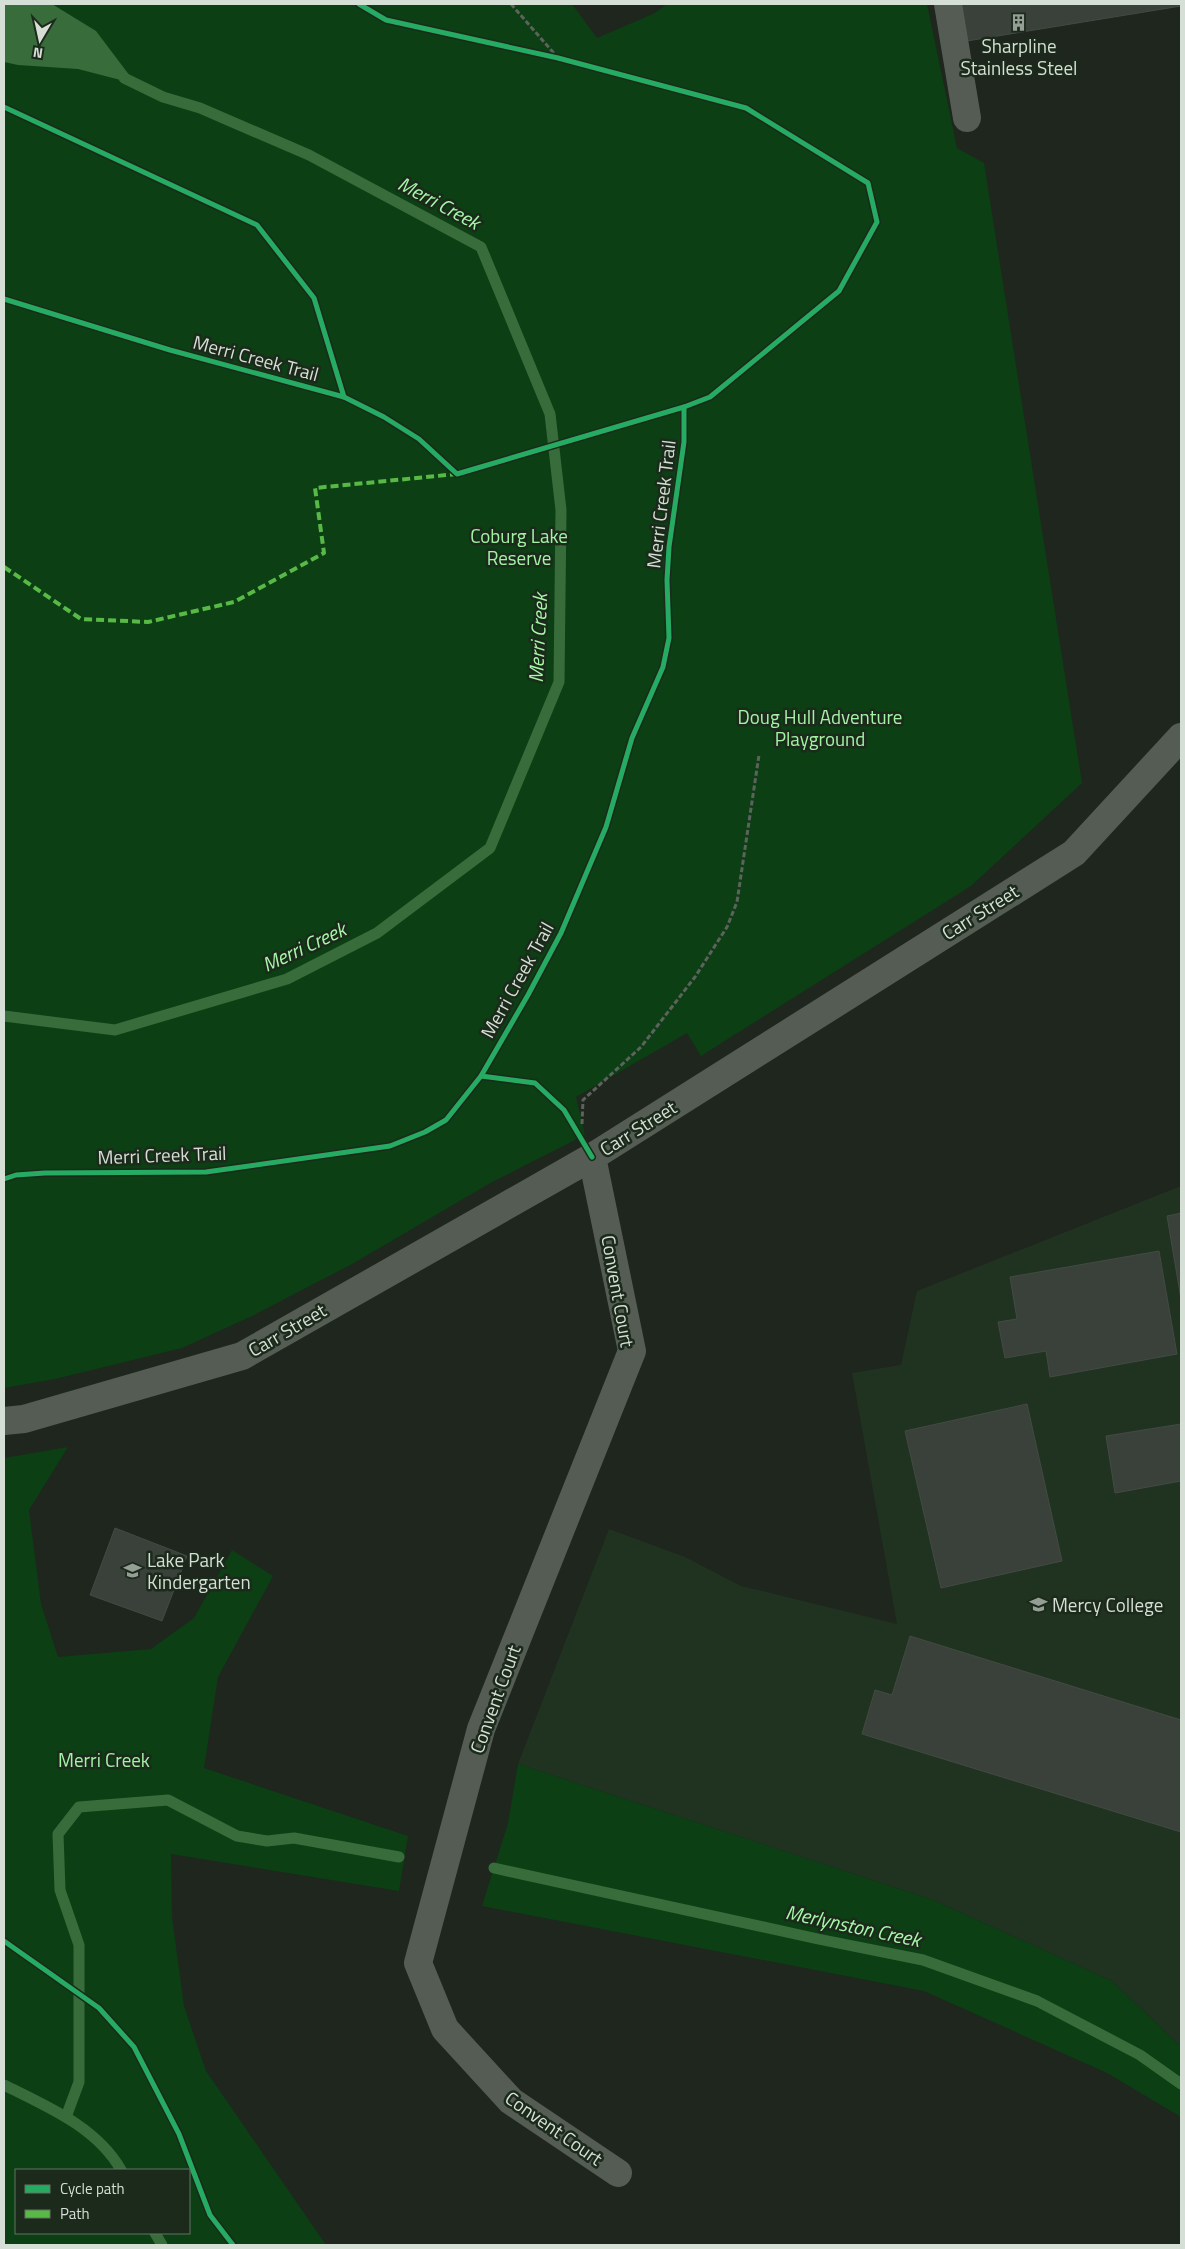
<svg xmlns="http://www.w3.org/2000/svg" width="1185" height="2249" viewBox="0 0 1185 2249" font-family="'Titillium Web',sans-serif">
	<rect width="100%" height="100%" fill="#1e261e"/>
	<path fill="#203320" d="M1181 1186V2047L1112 1981 933 1900 518 1764 609 1529 685 1557 741 1586 897 1624 852 1373 901 1365 917 1291Z"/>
	<g fill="#0c3f14" fill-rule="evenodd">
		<path d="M4 4H572L597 38 655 13 667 4H927L957 148 984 163 1082 783 971 886 701 1056 687 1033 576 1097 585 1135 492 1182 354 1263 252 1316 182 1348 55 1379 4 1388Z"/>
		<path d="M68 1447 29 1510 41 1604 58 1657 151 1649 194 1618 232 1550 273 1576 218 1677 204 1768 408 1836 399 1891 171 1854 172 1917 184 2006 206 2071 326 2245H4V1458ZM16 2170H189V2233H16Z"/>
		<path d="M518 1764 933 1900 1112 1981 1181 2047V2117L1107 2073 924 1991 482 1906 508 1823Z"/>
	</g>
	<path fill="#386c3b" d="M4 4H52L96 31 136 84 78 69 18 65 4 62Z"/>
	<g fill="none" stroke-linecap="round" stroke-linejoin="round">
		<g stroke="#386c3b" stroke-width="11">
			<path d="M4 1016 115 1030 287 979 377 933 490 848 559 682 561 510 550 414 481 247 309 155 200 108 163 97 124 78"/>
			<path d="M494 1868 818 1939 923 1960 1037 2001 1140 2055 1181 2084"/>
			<path d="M4 2085C46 2106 97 2127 121 2170"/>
			<path d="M66 2117 79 2082V1945L60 1890 58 1834 79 1807 168 1800 237 1836 267 1841 294 1838 399 1857"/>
			<path d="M155 2233 162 2245"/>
		</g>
	</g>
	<g fill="#3a413a" stroke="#434a43">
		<path d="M960 4H1181V6L967 41Z"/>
		<path d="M1181 1213V1299L1167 1216Z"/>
		<path d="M1159 1251 1177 1354 1050 1377 1046 1351 1005 1358 998 1322 1017 1319 1010 1277Z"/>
		<path d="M1027 1404 1062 1561 941 1588 905 1431Z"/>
		<path d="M1181 1424V1481L1115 1493 1106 1436Z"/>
		<path d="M115 1528 187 1556 162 1621 90 1595Z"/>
		<path d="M910 1636 1181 1720V1832L862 1734 875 1690 892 1695Z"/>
	</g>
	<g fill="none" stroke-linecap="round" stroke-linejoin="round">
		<g stroke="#5c635c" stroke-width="3" stroke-dasharray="5 2.5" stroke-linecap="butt">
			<path d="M511 4 558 58"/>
			<path d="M582 1124 583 1100 641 1047 695 977 727 927 737 902 759 755"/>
		</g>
		<g stroke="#545c54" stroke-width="28">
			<path d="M948 4 967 118"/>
			<path d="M592 1157 632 1351 481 1729 418 1963 445 2029 511 2101 618 2173"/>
			<path d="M4 1421 24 1419 242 1356 592 1157 1074 853 1181 737"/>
		</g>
		<path stroke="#58b947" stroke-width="4" stroke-dasharray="8 4" stroke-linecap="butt" d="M4 567 81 619 148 622 234 602 324 553 315 488 457 474"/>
		<defs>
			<g id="cycleway">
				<path d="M4 107 257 225 314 298 344 397"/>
				<path d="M4 299 170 350 344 397 384 417 419 439 457 474 684 407 710 397 839 291 877 222 868 183 746 108 558 58 386 20 359 4"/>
				<path d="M481 1076 535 1083 564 1110 592 1157"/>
				<path d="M4 1179 16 1175 45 1173 206 1172 390 1146 425 1132 446 1120 481 1076 528 995 561 933 606 827 632 738 663 667 669 638 667 580 669 547 684 442V407"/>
				<path d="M4 1941 99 2008 134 2047 179 2134 210 2215 233 2245"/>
			</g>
		</defs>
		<use href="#cycleway" stroke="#1b2a1b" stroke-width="8"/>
		<use href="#cycleway" stroke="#26ab63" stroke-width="5"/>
	</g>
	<defs>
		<symbol id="building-bare" viewBox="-9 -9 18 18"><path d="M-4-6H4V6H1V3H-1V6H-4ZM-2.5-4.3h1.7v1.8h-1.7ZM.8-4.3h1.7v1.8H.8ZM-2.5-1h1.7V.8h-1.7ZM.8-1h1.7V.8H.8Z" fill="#959e95" stroke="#1b2a1b" stroke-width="2.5" paint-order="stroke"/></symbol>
		<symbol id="school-bare" viewBox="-9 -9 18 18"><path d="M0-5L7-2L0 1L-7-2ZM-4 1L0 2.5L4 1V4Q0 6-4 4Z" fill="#959e95" stroke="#1b2a1b" stroke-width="2.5" paint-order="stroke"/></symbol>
	</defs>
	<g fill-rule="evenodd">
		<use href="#building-bare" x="1006" y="10" width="25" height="25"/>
		<use href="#school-bare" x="120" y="1558" width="25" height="25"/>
		<use href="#school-bare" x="1026" y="1592" width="25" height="25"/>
	</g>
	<g text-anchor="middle" stroke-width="5" stroke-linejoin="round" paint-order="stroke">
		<g font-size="19" fill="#d5dfd5" stroke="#1b2a1b" text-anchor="start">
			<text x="1019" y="53" text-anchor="middle">Sharpline<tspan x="1019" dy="22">Stainless Steel</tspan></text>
			<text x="147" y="1567">Lake Park<tspan x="147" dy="22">Kindergarten</tspan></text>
			<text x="1052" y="1612">Mercy College</text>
		</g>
		<g font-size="19" fill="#d5dfd5" stroke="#1b2a1b">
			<text transform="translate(256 358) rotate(15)" y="7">Merri Creek Trail</text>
			<text transform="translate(661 504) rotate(-83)" y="7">Merri Creek Trail</text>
			<text transform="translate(980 912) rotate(-32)" y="7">Carr Street</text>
			<text transform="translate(517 980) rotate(-61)" y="7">Merri Creek Trail</text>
			<text transform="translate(638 1128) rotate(-32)" y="7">Carr Street</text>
			<text transform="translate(162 1155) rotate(-2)" y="7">Merri Creek Trail</text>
			<text transform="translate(618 1291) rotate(80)" y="7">Convent Court</text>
			<text transform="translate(287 1330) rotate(-30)" y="7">Carr Street</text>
			<text transform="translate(495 1699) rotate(-70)" y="7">Convent Court</text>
			<text transform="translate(554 2128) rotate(35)" y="7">Convent Court</text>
		</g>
		<g font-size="19" fill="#a3f3a5" stroke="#1b2a1b">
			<text x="519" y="543">Coburg Lake<tspan x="519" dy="22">Reserve</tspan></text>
			<text x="820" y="724">Doug Hull Adventure<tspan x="820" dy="22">Playground</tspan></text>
			<text x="104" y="1767">Merri Creek</text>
		</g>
		<g font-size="20" font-style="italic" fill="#a8f8aa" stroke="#1b2a1b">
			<text transform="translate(439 203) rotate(28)" y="7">Merri Creek</text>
			<text transform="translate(538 638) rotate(-87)" y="7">Merri Creek</text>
			<text transform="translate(304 947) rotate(-25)" y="7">Merri Creek</text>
			<text transform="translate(853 1926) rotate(12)" y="7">Merlynston Creek</text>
		</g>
	</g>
	<rect width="1185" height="2249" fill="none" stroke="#d5dfd5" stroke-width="10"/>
	<rect x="15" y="2169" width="175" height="65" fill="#1b2a1b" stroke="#657265"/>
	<rect x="25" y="2185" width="25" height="8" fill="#26ab63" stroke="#657265"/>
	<text x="60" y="2194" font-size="15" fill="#d5dfd5">Cycle path</text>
	<rect x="25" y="2210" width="25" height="8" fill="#58b947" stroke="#657265"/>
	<text x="60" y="2219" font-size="15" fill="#d5dfd5">Path</text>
	<g transform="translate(40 40) rotate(189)" stroke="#1b2a1b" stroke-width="4" paint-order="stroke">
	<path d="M0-4L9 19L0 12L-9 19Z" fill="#d5dfd5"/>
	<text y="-8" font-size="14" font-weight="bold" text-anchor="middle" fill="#d5dfd5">N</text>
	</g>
</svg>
